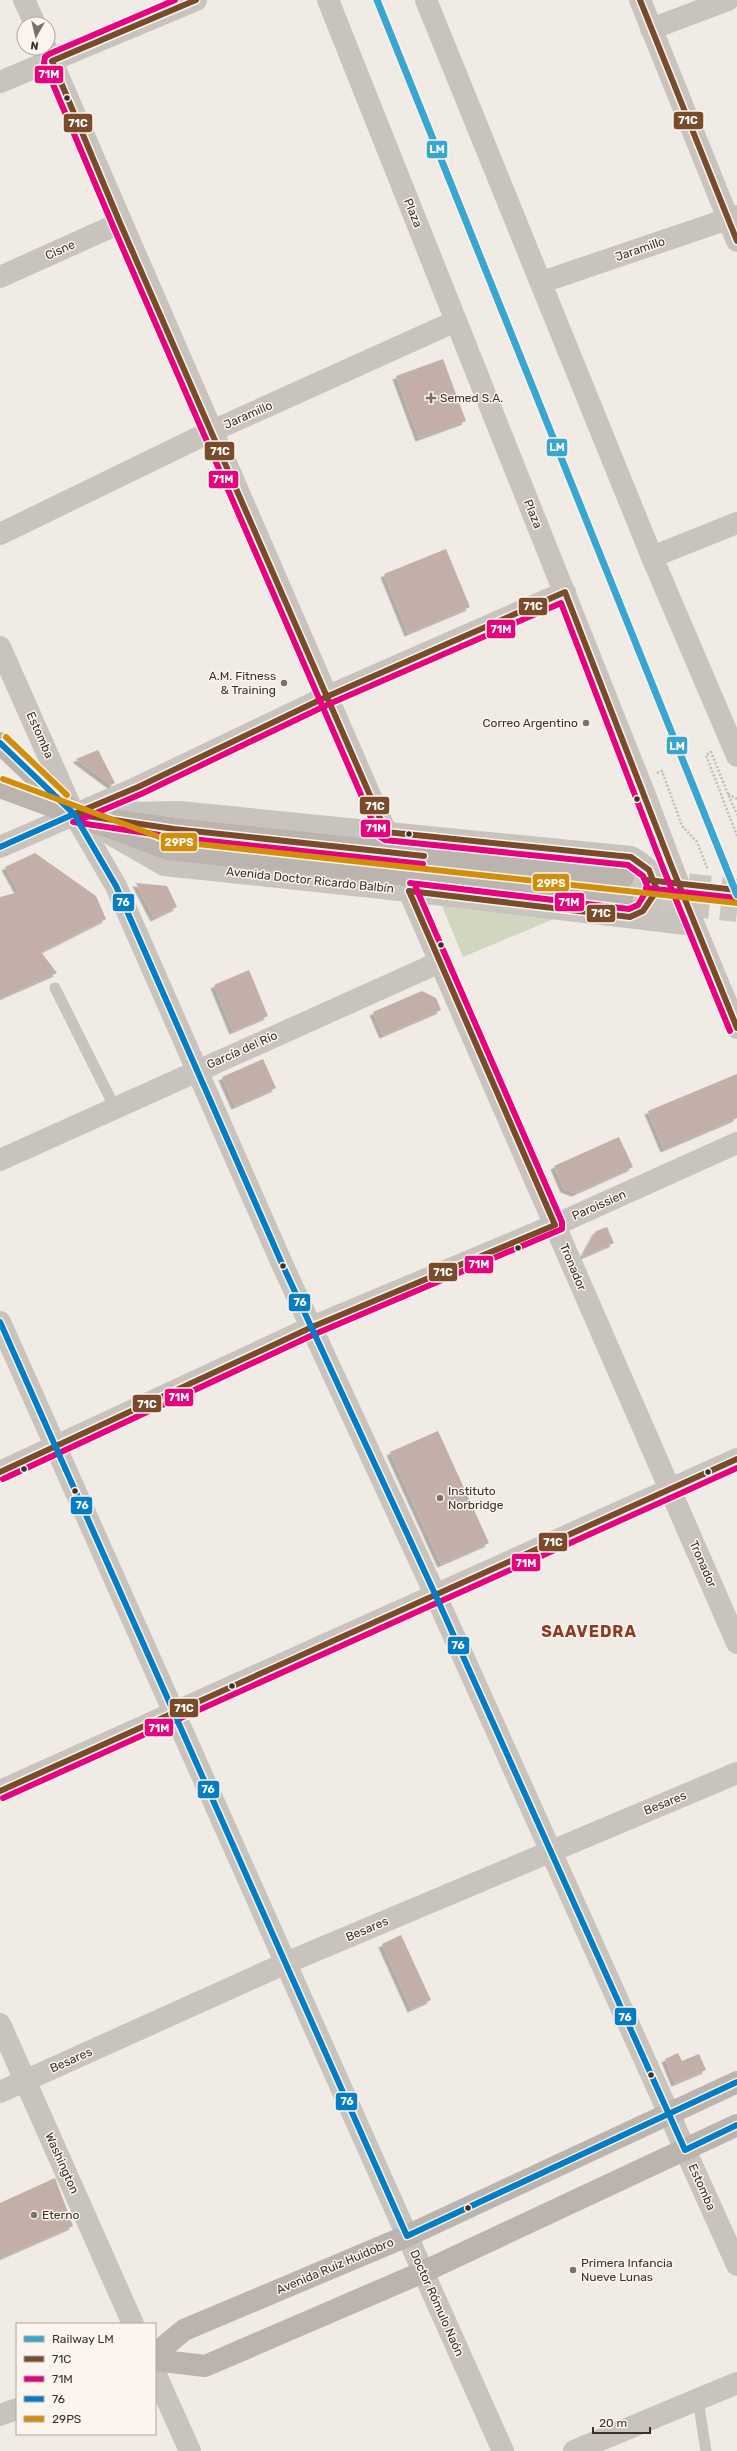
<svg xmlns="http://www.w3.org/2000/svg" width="737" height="2451" viewBox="0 0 737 2451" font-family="Rubik,sans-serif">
	<defs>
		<filter id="shadow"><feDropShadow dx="-3.5" dy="3.5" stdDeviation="0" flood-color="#0004"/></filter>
	</defs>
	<rect width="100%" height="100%" fill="#f0ebe5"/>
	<path fill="#d1d6bf" d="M440 901 568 913 463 957Z"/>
	<g fill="#c3afa7" filter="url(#shadow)">
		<path d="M443 359 466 421 419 438 396 376Z"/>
		<path d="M446 549 470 607 408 633 384 574Z"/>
		<path d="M98 750 115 783 111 785 76 759Z"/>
		<path d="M35 853 96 896 106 919 41 952 57 973 0 998V897L19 892 5 867Z"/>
		<path d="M136 883 167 886 177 907 154 918Z"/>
		<path d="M249 970 268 1016 233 1031 214 985Z"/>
		<path d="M422 991 436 998 441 1010 383 1035 373 1012Z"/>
		<path d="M263 1059 276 1088 235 1106 222 1077Z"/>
		<path d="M737 1074V1118L664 1149 648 1111Z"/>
		<path d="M619 1137 633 1167 575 1193 564 1189 554 1166Z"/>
		<path d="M607 1227 614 1243 582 1257 596 1231Z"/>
		<path d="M438 1431 489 1543 441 1564 390 1452Z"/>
		<path d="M401 1935 431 2000 411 2009 382 1944Z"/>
		<path d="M678 2053 682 2061 699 2054 706 2070 675 2083 665 2059Z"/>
		<path d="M55 2178 73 2226 0 2258V2203Z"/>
	</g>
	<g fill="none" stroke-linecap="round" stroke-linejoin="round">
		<g stroke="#ccc6c0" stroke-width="22" stroke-dasharray="22 11" stroke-linecap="butt">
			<path d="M623 877 737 890"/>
			<path d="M622 898 737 911"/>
		</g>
		<g stroke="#c2bbb6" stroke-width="2.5" stroke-dasharray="2 2" stroke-linecap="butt">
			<path d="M657 773 662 771 682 826 697 842 708 870"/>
			<path d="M728 794 711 752 706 755 737 836"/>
			<path d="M737 799 728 794 737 815"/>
		</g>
		<g stroke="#c9c3be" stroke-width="11">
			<path d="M55 988 115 1108"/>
			<path d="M698 2400 706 2451"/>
		</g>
		<g stroke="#c9c3be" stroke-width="22">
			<path d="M24 0 35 24"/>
			<path d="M328 0 645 795 694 925 737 1028"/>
			<path d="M426 0 652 557 737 756"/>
			<path d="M640 0 737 241"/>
			<path d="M651 29 728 0"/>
			<path d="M46 48 386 832"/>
			<path d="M0 277 120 223"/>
			<path d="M542 282 737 216"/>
			<path d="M0 534 210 432 456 321"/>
			<path d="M652 557 737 523"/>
			<path d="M0 647 74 814 116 886 283 1266 435 1594 737 2265"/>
			<path d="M74 814 179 812 631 857C647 866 654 873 657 890L643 911 630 917"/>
			<path d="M110 834 164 865 409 891 694 925"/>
			<path d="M0 847 138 787 326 697 565 592"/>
			<path d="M409 891 737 1643"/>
			<path d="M0 1160 440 962"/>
			<path d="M0 1322 503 2451"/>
			<path d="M0 1472 312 1327 555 1225 737 1143"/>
			<path d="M0 1791 737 1459"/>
			<path d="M0 2024 133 2324"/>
			<path d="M0 2092 286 1963 737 1773"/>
			<path d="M155 2373 190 2451"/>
			<path d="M574 2451 737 2383"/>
		</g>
		<g stroke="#c9c3be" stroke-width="22">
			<path d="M0 82 196 0"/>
			<path d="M0 2415 17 2409"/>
		</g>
		<g stroke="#bab3ae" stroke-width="22">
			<path d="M0 743 69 809"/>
			<path d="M0 787 168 849 622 898"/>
			<path d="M119 821 174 829 623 877"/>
			<path d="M155 2354 184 2330 407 2236 737 2082"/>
			<path d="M155 2360 205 2366 423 2272 737 2125"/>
		</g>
		<defs>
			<g id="bus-1">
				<path d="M196 0 52 61 120 223 386 832 631 857 649 870 657 890 643 911 630 917 409 891"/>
				<path d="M640 0 737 241"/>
				<path d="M74 814 138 787 326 697 565 592 671 865 737 1028"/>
				<path d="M74 814 174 829 424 856"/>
				<path d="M647 880 737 890"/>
				<path d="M0 1472 312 1327 555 1225 409 891"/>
				<path d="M0 1791 737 1459"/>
			</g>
			<g id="bus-2">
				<path d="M175 0 49 54 45 57 44 63 113 226 379 836 385 840 628 865 643 876 648 888 638 905 629 909 410 883"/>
				<path d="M77 821 141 794 329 704 561 603 663 868 730 1031"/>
				<path d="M73 822 173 837 423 864"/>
				<path d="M646 888 736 898"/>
				<path d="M3 1479 315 1334 562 1229V1222L416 888"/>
				<path d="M3 1798 737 1468"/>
			</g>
			<g id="bus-3">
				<path d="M0 743 74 814 116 886 283 1266 435 1594 685 2150 737 2125"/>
				<path d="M0 847 74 814"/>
				<path d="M0 1322 407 2236 737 2082"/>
			</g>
			<g id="bus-4">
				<path d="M6 737 67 795"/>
				<path d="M3 779 170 841 737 903"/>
			</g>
		</defs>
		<use href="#bus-1" stroke="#fbf5ee" stroke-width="9"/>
		<use href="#bus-2" stroke="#fbf5ee" stroke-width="9"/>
		<use href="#bus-3" stroke="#fbf5ee" stroke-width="9"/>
		<use href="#bus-4" stroke="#fbf5ee" stroke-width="9"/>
		<use href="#bus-1" stroke="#7a4b2a" stroke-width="6"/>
		<use href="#bus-2" stroke="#e5007d" stroke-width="6"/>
		<use href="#bus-3" stroke="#007dc5" stroke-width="6"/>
		<use href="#bus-4" stroke="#d18e09" stroke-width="6"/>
		<defs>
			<path id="rail-1" d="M377 0 737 895"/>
		</defs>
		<use href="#rail-1" stroke="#fbf5ee" stroke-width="10"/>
		<use href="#rail-1" stroke="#38a6d0" stroke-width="7"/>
	</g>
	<g fill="#3b302b" stroke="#fbf5ee" stroke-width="1.5">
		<circle cx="67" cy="98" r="3.5"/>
		<circle cx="637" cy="799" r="3.5"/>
		<circle cx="409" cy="834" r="3.5"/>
		<circle cx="441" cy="945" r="3.5"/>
		<circle cx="518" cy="1248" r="3.5"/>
		<circle cx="283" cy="1266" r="3.5"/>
		<circle cx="24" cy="1469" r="3.5"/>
		<circle cx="708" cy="1472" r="3.5"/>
		<circle cx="75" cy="1491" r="3.5"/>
		<circle cx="232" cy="1686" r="3.5"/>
		<circle cx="651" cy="2075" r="3.5"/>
		<circle cx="468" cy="2208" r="3.5"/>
	</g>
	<g fill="#7a716c" stroke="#fbf5ee" stroke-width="1.5">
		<path d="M429 392h4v4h4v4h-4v4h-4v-4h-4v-4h4z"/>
		<circle cx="284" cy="683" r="4"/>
		<circle cx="586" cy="723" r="4"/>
		<circle cx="440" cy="1498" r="4"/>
		<circle cx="34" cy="2215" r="4"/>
		<circle cx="573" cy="2270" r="4"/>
	</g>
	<g text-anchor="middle" stroke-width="3" stroke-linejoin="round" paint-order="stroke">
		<g font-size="12" fill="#3b302b" stroke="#fbf5ee">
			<text transform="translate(413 213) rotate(68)" y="4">Plaza</text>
			<text transform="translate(640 249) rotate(-19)" y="4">Jaramillo</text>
			<text transform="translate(60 250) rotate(-24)" y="4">Cisne</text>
			<text transform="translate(248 415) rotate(-24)" y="4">Jaramillo</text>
			<text transform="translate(533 514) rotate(68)" y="4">Plaza</text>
			<text transform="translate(40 735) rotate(66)" y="4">Estomba</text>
			<text transform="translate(310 880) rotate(6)" y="4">Avenida Doctor Ricardo Balbín</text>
			<text transform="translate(242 1050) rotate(-24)" y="4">García del Río</text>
			<text transform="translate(599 1205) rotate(-24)" y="4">Paroissien</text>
			<text transform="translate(573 1267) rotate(67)" y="4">Tronador</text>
			<text transform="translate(703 1564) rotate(66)" y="4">Tronador</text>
			<text transform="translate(665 1803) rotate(-22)" y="4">Besares</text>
			<text transform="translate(367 1929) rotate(-23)" y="4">Besares</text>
			<text transform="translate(71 2060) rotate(-24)" y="4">Besares</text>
			<text transform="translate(62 2163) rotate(66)" y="4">Washington</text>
			<text transform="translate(702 2187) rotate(66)" y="4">Estomba</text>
			<text transform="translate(335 2266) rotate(-23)" y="4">Avenida Ruiz Huidobro</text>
			<text transform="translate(437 2303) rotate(66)" y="4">Doctor Rómulo Naón</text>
		</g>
		<g font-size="12" fill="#3b302b" stroke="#fbf5ee" text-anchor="start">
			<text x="440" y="402">Semed S.A.</text>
			<text x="276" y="680" text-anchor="end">A.M. Fitness<tspan x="276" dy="14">&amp; Training</tspan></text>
			<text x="578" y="727" text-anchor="end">Correo Argentino</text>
			<text x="448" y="1495">Instituto<tspan x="448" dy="14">Norbridge</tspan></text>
			<text x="42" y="2219">Eterno</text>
			<text x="581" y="2267">Primera Infancia<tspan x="581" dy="14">Nueve Lunas</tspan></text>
		</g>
		<g font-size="16" font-weight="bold" letter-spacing="1" fill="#8c3b22" stroke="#fbf5ee">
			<text x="589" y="1637">SAAVEDRA</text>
		</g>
	</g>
	<g stroke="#fbf5ee" stroke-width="1.5">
		<rect x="34" y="65" width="30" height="19" rx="4" fill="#e5007d"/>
		<rect x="673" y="111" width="31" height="19" rx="4" fill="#7a4b2a"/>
		<rect x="63" y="113" width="30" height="20" rx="4" fill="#7a4b2a"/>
		<rect x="426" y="140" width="22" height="19" rx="4" fill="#38a6d0"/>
		<rect x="546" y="438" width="22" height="19" rx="4" fill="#38a6d0"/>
		<rect x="204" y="441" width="31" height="20" rx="4" fill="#7a4b2a"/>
		<rect x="208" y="470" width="31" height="19" rx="4" fill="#e5007d"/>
		<rect x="518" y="597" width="30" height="19" rx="4" fill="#7a4b2a"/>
		<rect x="486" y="619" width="30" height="20" rx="4" fill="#e5007d"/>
		<rect x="666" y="736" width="22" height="19" rx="4" fill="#38a6d0"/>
		<rect x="359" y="796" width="31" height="19" rx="4" fill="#7a4b2a"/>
		<rect x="360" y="819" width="31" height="19" rx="4" fill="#e5007d"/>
		<rect x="160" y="832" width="38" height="20" rx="4" fill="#d18e09"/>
		<rect x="532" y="873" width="38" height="19" rx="4" fill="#d18e09"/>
		<rect x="554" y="892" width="31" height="20" rx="4" fill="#e5007d"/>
		<rect x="112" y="893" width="23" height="19" rx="4" fill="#007dc5"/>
		<rect x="586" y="904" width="30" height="19" rx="4" fill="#7a4b2a"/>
		<rect x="464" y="1255" width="30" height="19" rx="4" fill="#e5007d"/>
		<rect x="428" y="1262" width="30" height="20" rx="4" fill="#7a4b2a"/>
		<rect x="288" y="1293" width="23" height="19" rx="4" fill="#007dc5"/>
		<rect x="164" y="1388" width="30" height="19" rx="4" fill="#e5007d"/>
		<rect x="132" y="1394" width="30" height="19" rx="4" fill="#7a4b2a"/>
		<rect x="70" y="1496" width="23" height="19" rx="4" fill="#007dc5"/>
		<rect x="538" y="1532" width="30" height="20" rx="4" fill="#7a4b2a"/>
		<rect x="511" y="1553" width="30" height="19" rx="4" fill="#e5007d"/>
		<rect x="447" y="1636" width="23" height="19" rx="4" fill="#007dc5"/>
		<rect x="169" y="1698" width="30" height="20" rx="4" fill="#7a4b2a"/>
		<rect x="144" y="1718" width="30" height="19" rx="4" fill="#e5007d"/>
		<rect x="197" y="1780" width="23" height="19" rx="4" fill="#007dc5"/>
		<rect x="614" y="2007" width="23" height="19" rx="4" fill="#007dc5"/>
		<rect x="335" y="2092" width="23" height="19" rx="4" fill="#007dc5"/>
	</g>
	<g font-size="11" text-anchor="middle" font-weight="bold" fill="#fff">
		<text x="49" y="78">71M</text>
		<text x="688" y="124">71C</text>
		<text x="78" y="127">71C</text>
		<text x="437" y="153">LM</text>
		<text x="557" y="451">LM</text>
		<text x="220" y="455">71C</text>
		<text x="223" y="483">71M</text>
		<text x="533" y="610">71C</text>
		<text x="501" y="633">71M</text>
		<text x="677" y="750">LM</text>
		<text x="375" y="810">71C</text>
		<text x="376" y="832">71M</text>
		<text x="179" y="846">29PS</text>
		<text x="551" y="887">29PS</text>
		<text x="569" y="906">71M</text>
		<text x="123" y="906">76</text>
		<text x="601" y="917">71C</text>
		<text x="479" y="1268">71M</text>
		<text x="443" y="1276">71C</text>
		<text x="300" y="1306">76</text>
		<text x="179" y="1401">71M</text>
		<text x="147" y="1408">71C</text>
		<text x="82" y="1509">76</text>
		<text x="553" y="1546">71C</text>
		<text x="526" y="1567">71M</text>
		<text x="458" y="1649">76</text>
		<text x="184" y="1712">71C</text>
		<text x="159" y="1732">71M</text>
		<text x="208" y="1793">76</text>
		<text x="625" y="2021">76</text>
		<text x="347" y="2105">76</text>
	</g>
	<rect x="16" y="2323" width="140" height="112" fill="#fbf5ee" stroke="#aea6a0"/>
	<rect x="24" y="2336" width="20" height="6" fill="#38a6d0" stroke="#aea6a0"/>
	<text x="52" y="2343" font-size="12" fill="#3b302b">Railway LM</text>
	<rect x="24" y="2356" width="20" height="6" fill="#7a4b2a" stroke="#aea6a0"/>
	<text x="52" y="2363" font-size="12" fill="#3b302b">71C</text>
	<rect x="24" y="2376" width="20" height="6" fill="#e5007d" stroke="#aea6a0"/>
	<text x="52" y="2383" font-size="12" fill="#3b302b">71M</text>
	<rect x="24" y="2396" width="20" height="6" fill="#007dc5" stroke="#aea6a0"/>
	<text x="52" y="2403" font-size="12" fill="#3b302b">76</text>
	<rect x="24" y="2416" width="20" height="6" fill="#d18e09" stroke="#aea6a0"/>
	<text x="52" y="2423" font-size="12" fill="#3b302b">29PS</text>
	<g transform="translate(36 36) rotate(188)"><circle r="19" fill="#fbf5ee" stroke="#aea6a0"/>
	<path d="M0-3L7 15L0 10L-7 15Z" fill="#7a716c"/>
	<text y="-6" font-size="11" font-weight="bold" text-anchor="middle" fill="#3b302b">N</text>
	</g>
	<path d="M593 2427v6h57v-6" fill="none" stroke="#3b302b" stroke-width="2"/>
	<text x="599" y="2427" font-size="12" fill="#3b302b" stroke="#fbf5ee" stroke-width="3" paint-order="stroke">20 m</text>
</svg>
